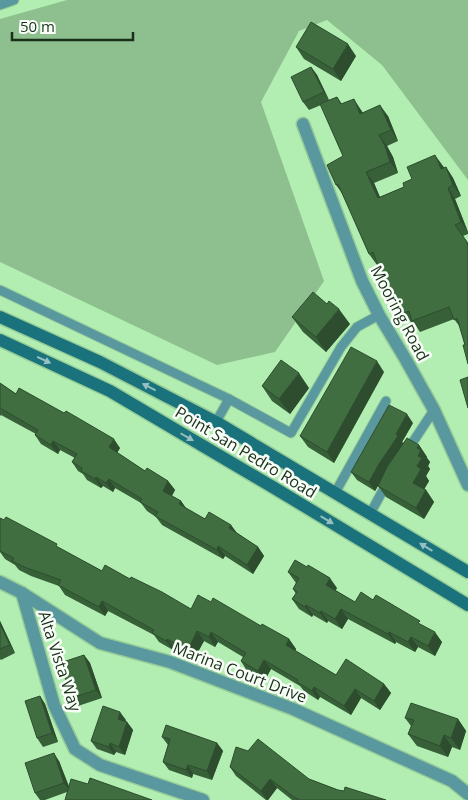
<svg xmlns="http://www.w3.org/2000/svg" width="468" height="800" viewBox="0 0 468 800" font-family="'Open Sans',sans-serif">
	<rect width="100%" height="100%" fill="#b2eeb2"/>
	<path fill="#8ebf8e" d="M67 0H468V180L382 65 327 20 299 31 261 102 324 281 275 352 217 365 0 262V19Z"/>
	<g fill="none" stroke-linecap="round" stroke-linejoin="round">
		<defs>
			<g id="lane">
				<path d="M0 5 14 0"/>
				<path d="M0 290 229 399 291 433 341 347 357 327 379 315"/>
				<path d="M216 422 229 399"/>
				<path d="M407 451 434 410"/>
				<path d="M335 493 386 401"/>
				<path d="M370 514 388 481"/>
			</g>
			<g id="street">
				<path d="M303 124 362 281 379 315 406 360 434 410 468 485"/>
				<path d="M0 582 22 593 100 643 170 662 293 709 452 781 468 794"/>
				<path d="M22 593 54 705 75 749 100 765 203 800"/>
			</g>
			<g id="secondary">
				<path d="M0 317 100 362 216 422 468 572"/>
				<path d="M0 340 110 391 276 489 468 605"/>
			</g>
		</defs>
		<use href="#lane" stroke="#96cc97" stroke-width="11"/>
		<use href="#street" stroke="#96cc97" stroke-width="15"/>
		<use href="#secondary" stroke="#96cc97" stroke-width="15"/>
		<use href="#lane" stroke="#59989f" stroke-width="9"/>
		<use href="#street" stroke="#59989f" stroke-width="12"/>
		<use href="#secondary" stroke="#1a737c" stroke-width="12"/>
	</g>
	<g fill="#375f38">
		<path d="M296 47 356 56 341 81 304 59Z"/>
		<path d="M311 67 317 75 329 100 337 97 342 104 361 110 363 113 388 116 398 141 387 146 393 157 398 173 374 183 380 197 404 187 443 166 444 168 446 167 453 178 461 196 455 199 468 232V234L463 236 468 243V364L465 345 460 327 454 319 420 332 414 323 412 324 401 308 397 300H394L387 289 377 264V265L369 254 344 196 336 185 343 156 321 105 309 110 303 102Z"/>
		<path d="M292 317 350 324 326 352 303 332Z"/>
		<path d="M384 372 334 463 308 447 300 436Z"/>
		<path d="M0 383 16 394 120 448 117 453 145 471 168 481 175 490 172 496 181 501 186 508 205 519 231 525 237 533 258 547 264 556 253 574 225 556 223 559 162 525 156 517 147 511 141 503 115 488 113 492 103 486 101 488 87 480 83 474 78 471 72 462 75 458 60 450 58 454 41 444 35 435 36 434 1 415 0 416Z"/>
		<path d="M262 386 309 388 290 414 272 401Z"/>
		<path d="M413 423 402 442 403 443 419 445 427 457V458L430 462 428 466 430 469 426 476 429 481 424 489 426 490 434 502 424 519 386 497 378 486 375 491 357 480 351 472Z"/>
		<path d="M0 518 102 571 130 579 191 609 211 602 289 639 296 649 295 651 336 675 384 684 391 693 380 710 361 698 351 715 320 697 318 700 304 691 300 686 271 669 265 680 247 671 241 661 243 657 218 642 215 647 204 641 194 659 174 648 173 650 159 642 154 635 108 611 105 616 65 595 59 586 31 576 19 570 15 565 5 559 0 552Z"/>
		<path d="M288 572 337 588 335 590 355 602 373 600 423 626 442 642 435 656 418 647 415 652 396 642 395 644 348 619 342 629 328 621 327 623 313 615 312 617 299 609 292 599 296 594 293 589 296 583Z"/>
		<path d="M0 621 15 653 1 660 0 659Z"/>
		<path d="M84 655 90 663 102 698 78 706 72 698Z"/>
		<path d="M40 696 45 704 58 742 43 747 37 738Z"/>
		<path d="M405 718 458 719 466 731 460 750 452 747 448 757 417 746 408 734 411 726Z"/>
		<path d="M126 720 125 721 127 722 133 730 125 755 116 752 114 755 97 749 91 741Z"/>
		<path d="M162 737 217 743 223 751 212 780 193 774 192 778 169 770 163 762 168 745Z"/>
		<path d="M59 761 69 786 88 784 152 800 67 792 45 800H40L35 793Z"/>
		<path d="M230 767 309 779 338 790 386 800H292L277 788 268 800H266L236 776Z"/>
	</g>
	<g fill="#2d4d2e">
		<path d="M348 44 356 56 341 81 333 69Z"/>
		<path d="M311 67 317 75 329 100 324 92Z"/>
		<path d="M354 99 361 110 368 125 360 114Z"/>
		<path d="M380 105 388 116 398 141 391 130Z"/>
		<path d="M379 135 387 146 393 157 398 173 390 162Z"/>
		<path d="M435 155 443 166 449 180 441 169Z"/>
		<path d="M446 167 453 178 461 196 453 185Z"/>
		<path d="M366 172 374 183 385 210 378 198Z"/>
		<path d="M448 188 455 199 468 232 461 222Z"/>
		<path d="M339 309 350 324 326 352 316 337Z"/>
		<path d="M377 361 384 372 334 463 327 452Z"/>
		<path d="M299 373 309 388 290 414 279 399Z"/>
		<path d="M407 414 413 423 402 442 404 444 385 473 375 491 369 482Z"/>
		<path d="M114 439 120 448 115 456 109 447Z"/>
		<path d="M53 441 60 450 58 454 51 445Z"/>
		<path d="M419 445 427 457V458L430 462 428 466 430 469 426 476 429 481 421 495 413 483 417 466V448Z"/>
		<path d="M96 477 103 486 101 488 95 479Z"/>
		<path d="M109 479 115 488 113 492 106 483Z"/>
		<path d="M168 481 175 490 169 500 163 491Z"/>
		<path d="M426 490 434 502 424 519 416 508Z"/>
		<path d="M181 501 187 510 179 504Z"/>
		<path d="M231 525 237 534 229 528Z"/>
		<path d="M218 546 225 556 223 559 217 550Z"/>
		<path d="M258 547 264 556 253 574 247 565Z"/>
		<path d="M330 578 337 588 333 595 326 585Z"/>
		<path d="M102 601 108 611 105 616 99 607Z"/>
		<path d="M306 605 313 615 312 617 305 607Z"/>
		<path d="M341 609 348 619 342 629 335 619Z"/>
		<path d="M321 611 328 621 327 623 320 613Z"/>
		<path d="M0 621 15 653 10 645 0 624Z"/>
		<path d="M197 631 204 641 194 659 188 650Z"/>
		<path d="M211 632 218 642 215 647 209 637Z"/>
		<path d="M389 632 396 642 395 644 388 634Z"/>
		<path d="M435 632 442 642 435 656 428 646Z"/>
		<path d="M411 637 418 647 415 652 408 642Z"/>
		<path d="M167 639 174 648 173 650 166 641Z"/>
		<path d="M289 639 296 649 293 655 286 645Z"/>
		<path d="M84 655 90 663 102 698 96 690Z"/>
		<path d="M264 660 271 669 265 680 258 671Z"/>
		<path d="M384 684 391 693 380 710 374 701Z"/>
		<path d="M314 687 320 697 318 700 312 691Z"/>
		<path d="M355 689 361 698 351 715 344 706Z"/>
		<path d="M40 696 45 704 58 742 52 733Z"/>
		<path d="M120 712 126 720 123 727 118 719Z"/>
		<path d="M458 719 466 731 460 750 451 738Z"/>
		<path d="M127 722 133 730 125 755 119 747Z"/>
		<path d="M444 735 452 747 448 757 440 746Z"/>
		<path d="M110 743 116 752 114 755 109 747Z"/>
		<path d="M217 743 223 751 212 780 207 771Z"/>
		<path d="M54 753 59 761 70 791 64 783Z"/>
		<path d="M188 765 193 774 192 778 186 770Z"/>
		<path d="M270 779 277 788 268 800H267L261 791Z"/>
	</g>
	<g fill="#406e41" stroke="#2d4d2e">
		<path d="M311 22 348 44 333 69 296 47Z"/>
		<path d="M311 67 324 92 303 102 291 77Z"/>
		<path d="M337 97 341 104 354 99 360 114 380 105 391 130 379 135 385 146 390 162 366 172 378 198 404 187 403 183 412 179 407 167 435 155 441 169 446 167 453 185 448 188 461 222 455 225 467 242 468 247V364L463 345H465L457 318 454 320 449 307 412 321 409 311 404 313 402 307 401 308 392 288 387 289 373 252 369 254 338 184 336 185 327 165 343 156 320 104Z"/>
		<path d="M313 292 327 304 329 301 339 309 316 337 292 317Z"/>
		<path d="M351 347 377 361 327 452 300 436Z"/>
		<path d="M281 360 299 373 279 399 262 386Z"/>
		<path d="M468 377V408L460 380Z"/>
		<path d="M0 383 16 394 19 388 64 413 66 411 114 439 109 447 145 471 147 468 168 481 163 491 181 501 179 504 205 519 209 512 231 525 229 528 258 547 247 565 218 546 217 550 155 516 158 512 140 502 142 499 109 479 106 483 96 477 95 479 81 471 82 468 72 462 77 454 53 441 51 445 35 435 38 430 0 408Z"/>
		<path d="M389 405 407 414 396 434 398 436 379 464 369 482 351 472Z"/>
		<path d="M407 438 419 445 417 448 421 450 418 456 422 458 417 466 421 469 413 483 426 490 416 508 378 486 387 467Z"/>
		<path d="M6 517 57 544 56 546 102 571 105 565 130 579 131 577 162 592 191 609 198 595 211 602 213 598 261 626 262 624 289 639 286 645 336 675 346 659 384 684 374 701 355 689 344 706 314 687 312 691 297 682 298 680 264 660 258 671 241 661 246 653 211 632 209 637 197 631 188 650 167 639 166 641 152 633 154 630 102 601 99 607 58 585 61 580 24 567 12 561 14 558 0 551V518L4 520Z"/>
		<path d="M295 560 307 567 308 565 330 578 326 585 355 602 361 592 373 600 376 595 420 621 418 623 435 632 428 646 411 637 408 642 389 632 388 634 341 609 335 619 321 611 320 613 306 605 305 607 292 599 297 592 293 589 299 578 288 572Z"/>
		<path d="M0 624 10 645 0 649Z"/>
		<path d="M84 655 96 690 72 698 60 663Z"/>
		<path d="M40 696 52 733 37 738 25 701Z"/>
		<path d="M411 703 458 719 451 738 444 735 440 746 408 734 414 720 405 718Z"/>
		<path d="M103 706 120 712 118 719 127 722 119 747 110 743 109 747 91 741Z"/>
		<path d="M166 725 217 743 207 771 188 765 186 770 163 762 170 739 162 737Z"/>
		<path d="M258 739 309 779 338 790 344 791 345 787 386 800H300L294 797 270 779 261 791 230 767 236 747 248 751Z"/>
		<path d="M54 753 64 783 35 793 25 763Z"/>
		<path d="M90 778 152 800H65L71 779 88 784Z"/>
	</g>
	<defs><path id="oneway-solid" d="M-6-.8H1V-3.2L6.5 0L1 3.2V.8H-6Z" transform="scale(1.25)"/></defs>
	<g fill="#95bfc0">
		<use href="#oneway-solid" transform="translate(44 360) rotate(25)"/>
		<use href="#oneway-solid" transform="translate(149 387) rotate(-153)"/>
		<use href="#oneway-solid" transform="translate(187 437) rotate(30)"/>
		<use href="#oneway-solid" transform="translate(327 520) rotate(31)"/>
		<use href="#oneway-solid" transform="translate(426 547) rotate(-149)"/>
	</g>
	<g text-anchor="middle" stroke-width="5" stroke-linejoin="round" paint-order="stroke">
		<g font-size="16" fill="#19311a" stroke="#f9fef8">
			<text transform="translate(400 313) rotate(62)" y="6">Mooring Road</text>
			<text transform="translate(246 452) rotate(31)" y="6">Point San Pedro Road</text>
			<text transform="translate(60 661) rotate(72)" y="6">Alta Vista Way</text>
			<text transform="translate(240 672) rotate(21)" y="6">Marina Court Drive</text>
		</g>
	</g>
	<path d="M12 32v8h121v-8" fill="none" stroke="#19311a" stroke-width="2.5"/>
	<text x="20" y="32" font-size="15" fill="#19311a" stroke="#f9fef8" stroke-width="4" paint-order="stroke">50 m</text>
</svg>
